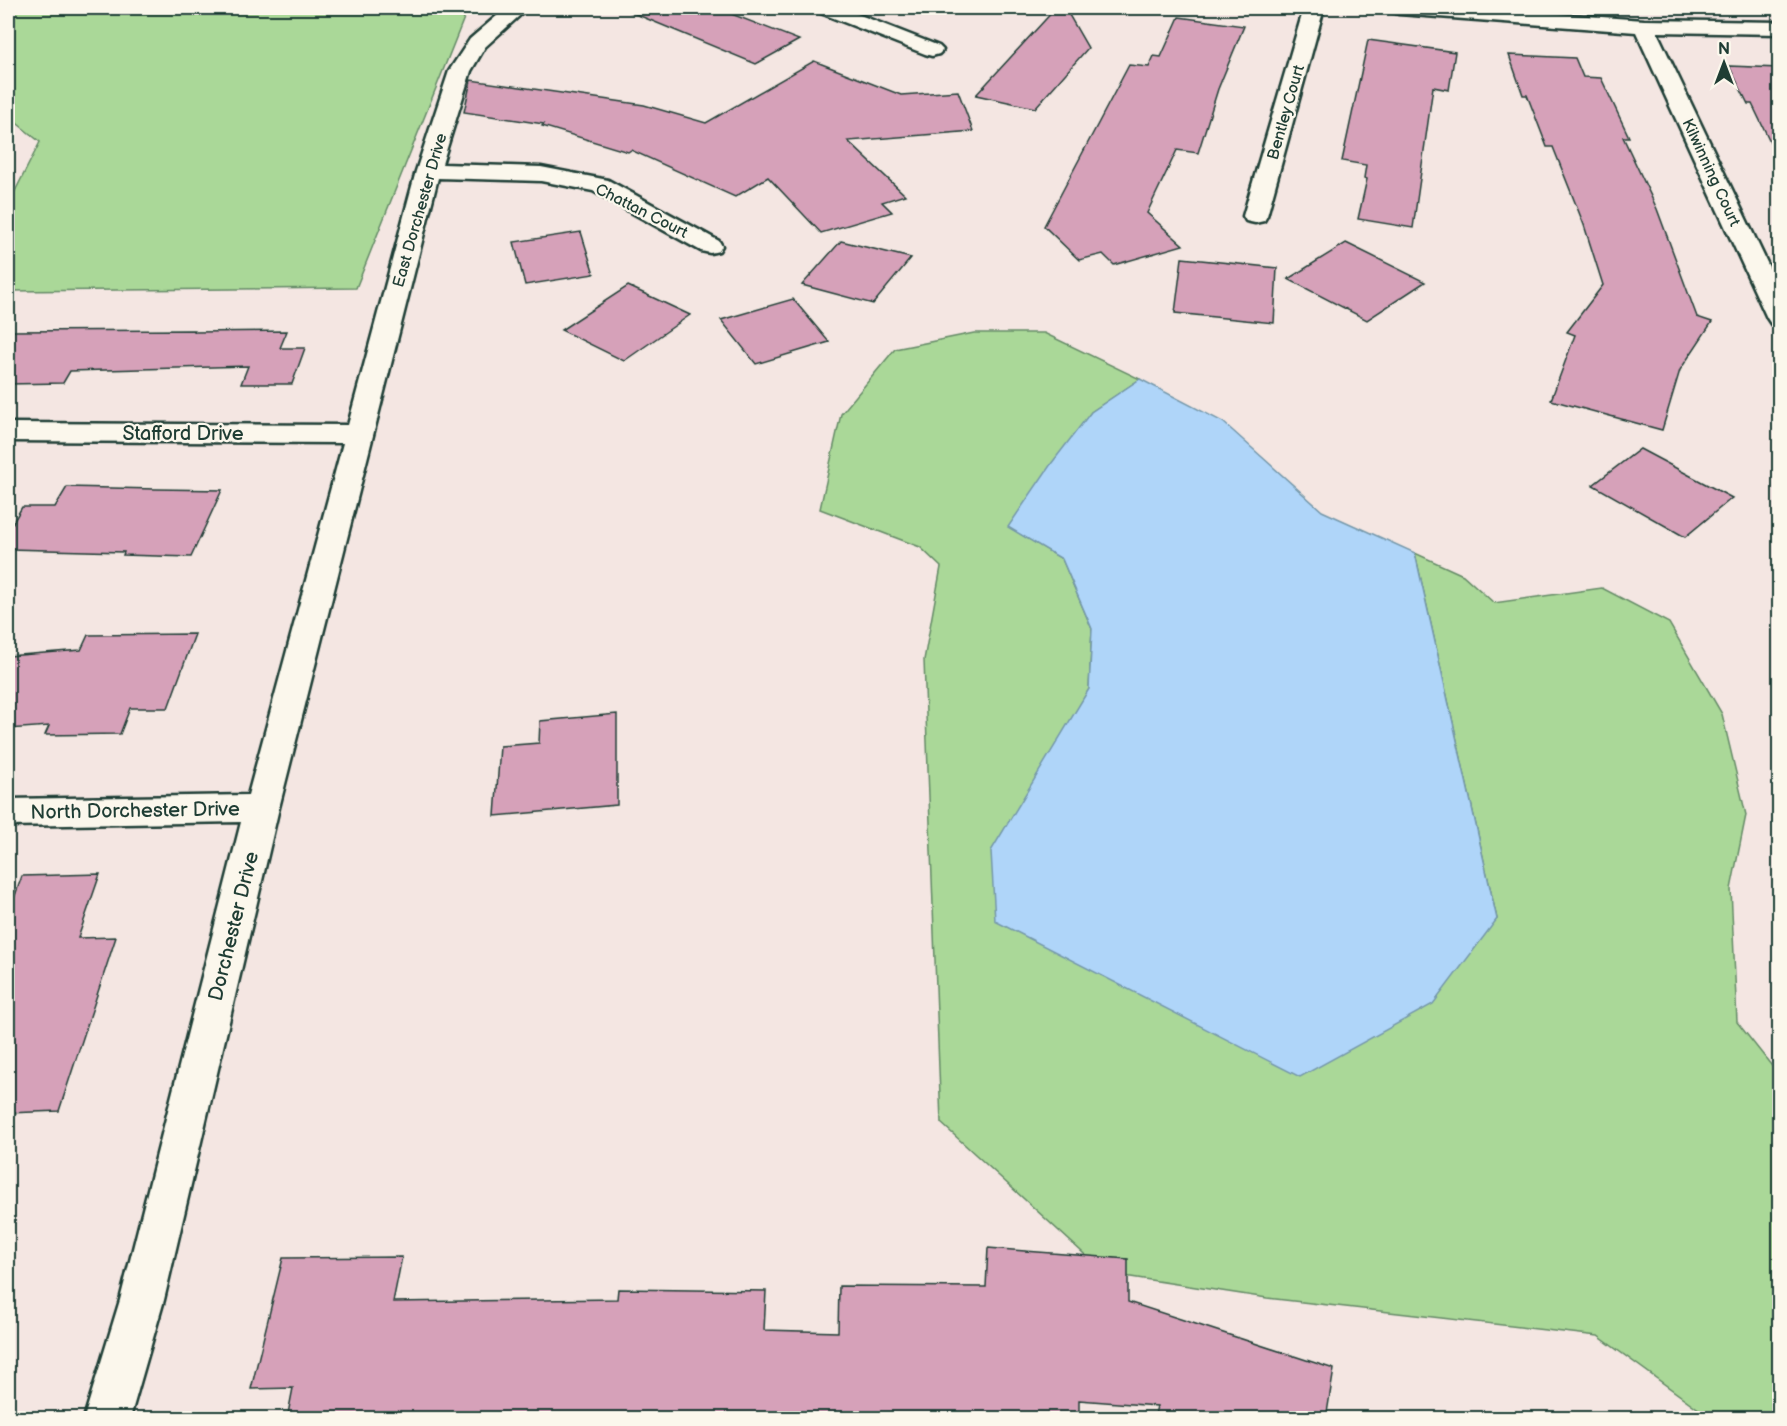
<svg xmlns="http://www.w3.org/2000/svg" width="1787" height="1426" viewBox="0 0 1787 1426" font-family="'Balsamiq Sans',sans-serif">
	<rect width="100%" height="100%" fill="#f4e6e2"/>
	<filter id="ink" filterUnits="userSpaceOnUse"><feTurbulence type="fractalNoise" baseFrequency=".0167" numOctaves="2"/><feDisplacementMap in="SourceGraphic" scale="12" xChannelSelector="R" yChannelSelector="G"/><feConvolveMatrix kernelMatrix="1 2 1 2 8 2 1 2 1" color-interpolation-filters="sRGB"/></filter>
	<g filter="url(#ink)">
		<g fill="#aad898" stroke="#648a66" stroke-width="1.5">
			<path d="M8 8H468L356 288 8 291V205L40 142 8 116Z"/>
			<path d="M974 333H1044L1140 379 1091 412 1009 527 1062 559 1092 629 1089 689 1052 754 1191 1019 1300 1076 1497 919 1415 553 1463 575 1494 603 1602 588 1669 623 1722 714 1746 815 1731 889 1737 1022 1779 1075V1418H1711L1598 1336 1267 1298 1105 1273 941 1123 924 660 941 567 920 547 820 509 841 414 895 349Z"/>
		</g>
		<path fill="#afd5f9" stroke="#7598aa" stroke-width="1.5" d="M1140 379 1223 422 1322 511 1415 553 1497 919 1433 1004 1300 1077 995 921 991 851 1089 689 1092 629 1062 559 1008 527 1051 464 1091 412Z"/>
		<g fill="#d6a1b9" stroke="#1f3d34" stroke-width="1.5">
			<path d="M621 8H716L799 40 756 64Z"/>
			<path d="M1056 8H1065L1088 48 1035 108 976 95Z"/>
			<path d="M1179 17 1244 26 1218 89 1198 153 1177 150 1147 213 1183 245 1114 265 1103 254 1079 260 1044 226 1129 65 1149 67 1154 56 1161 57Z"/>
			<path d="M1368 40 1455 52 1449 90 1433 87 1413 228 1358 219 1367 179 1364 178 1366 165 1342 161Z"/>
			<path d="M1509 55 1575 58 1583 77 1601 78 1629 137H1623L1657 209 1697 317 1712 322 1680 370 1662 430 1551 400 1575 335 1567 332 1603 285 1584 225 1553 147H1547L1527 95H1523Z"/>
			<path d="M814 61 901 95 958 91 973 131 848 141 905 195 882 202 892 212 821 233 768 177 735 197 631 150 628 152 542 126 544 124 464 112 471 80 644 105 706 123Z"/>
			<path d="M1729 66 1779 68V160L1752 104H1748Z"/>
			<path d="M581 232 594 274 525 285 514 242Z"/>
			<path d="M841 241 911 258 873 304 802 285Z"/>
			<path d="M1346 243 1425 282 1367 320 1288 279Z"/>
			<path d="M1182 258 1277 268 1274 323 1175 313Z"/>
			<path d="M628 286 690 315 624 361 561 330Z"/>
			<path d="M793 299 829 342 756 364 721 320Z"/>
			<path d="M195 330 194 332 287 331 280 348H305L292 384H241L248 366 70 371 63 383 8 384V331Z"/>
			<path d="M1640 449 1732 498 1685 537 1593 485Z"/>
			<path d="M67 487 156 489 222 490 191 557 123 555 124 552 8 549V531L22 507H55Z"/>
			<path d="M195 634 168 708H130L120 734 45 735 49 726 8 729V656L81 650 88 635Z"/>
			<path d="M617 714V805L495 816 500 746 539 743 540 721Z"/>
			<path d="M100 874 78 938 116 937 59 1111 8 1113V915L22 876Z"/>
			<path d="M988 1248 1128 1259V1302L1334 1369 1326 1419H1154L1157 1406 1079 1400V1419H287L293 1388 251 1389 283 1258 402 1257 393 1302 617 1299 618 1289 766 1291 764 1330 838 1332 839 1286 986 1287Z"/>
		</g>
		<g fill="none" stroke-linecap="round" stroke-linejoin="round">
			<defs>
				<g id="minor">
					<path d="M506 8H528L485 47 471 71 442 164 541 167 608 180 719 241 722 246 719 251 710 253 701 251 593 191 541 181 438 178 279 808 164 1300 130 1418H84L120 1300 241 822 8 826V799L248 795 343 443 8 441V423L348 425 416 171 449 71 470 39Z"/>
					<path d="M815 8H842L939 46 943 50 939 54 932 56 925 54 818 12Z"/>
					<path d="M1304 8H1324L1267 216 1264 221 1255 223 1246 221 1243 216Z"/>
					<path d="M1389 8H1476L1644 20 1780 22V34L1657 32 1780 290V326L1771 324 1767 318 1636 32 1399 14 1392 12Z"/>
				</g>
			</defs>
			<use href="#minor" stroke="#1f3d34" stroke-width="5"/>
			<use href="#minor" fill="#fbf7ec" fill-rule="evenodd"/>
		</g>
	</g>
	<g text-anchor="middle" stroke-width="4.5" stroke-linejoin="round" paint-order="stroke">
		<g font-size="16" fill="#1f3d34" stroke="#fbf7ec">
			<text transform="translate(1285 112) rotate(-74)" y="6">Bentley Court</text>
			<text transform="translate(1712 172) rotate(65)" y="6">Kilwinning Court</text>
			<text transform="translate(419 210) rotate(-74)" y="6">East Dorchester Drive</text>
			<text transform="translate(642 210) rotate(27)" y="6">Chattan Court</text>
		</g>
		<g font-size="20" fill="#1f3d34" stroke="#fbf7ec">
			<text x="183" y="440">Stafford Drive</text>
			<text transform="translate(135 810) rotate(-1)" y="7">North Dorchester Drive</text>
			<text transform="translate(233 926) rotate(-76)" y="7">Dorchester Drive</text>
		</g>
	</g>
	<rect width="1787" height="1426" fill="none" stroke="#fbf7ec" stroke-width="30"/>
	<rect x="15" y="15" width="1757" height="1396" fill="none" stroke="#1f3d34" stroke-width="2" filter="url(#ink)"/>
	<g transform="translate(1724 63)" stroke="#fbf7ec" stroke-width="4.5" paint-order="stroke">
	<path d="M0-4.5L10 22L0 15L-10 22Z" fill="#1f3d34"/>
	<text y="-9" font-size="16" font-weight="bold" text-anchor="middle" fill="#1f3d34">N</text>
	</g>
</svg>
